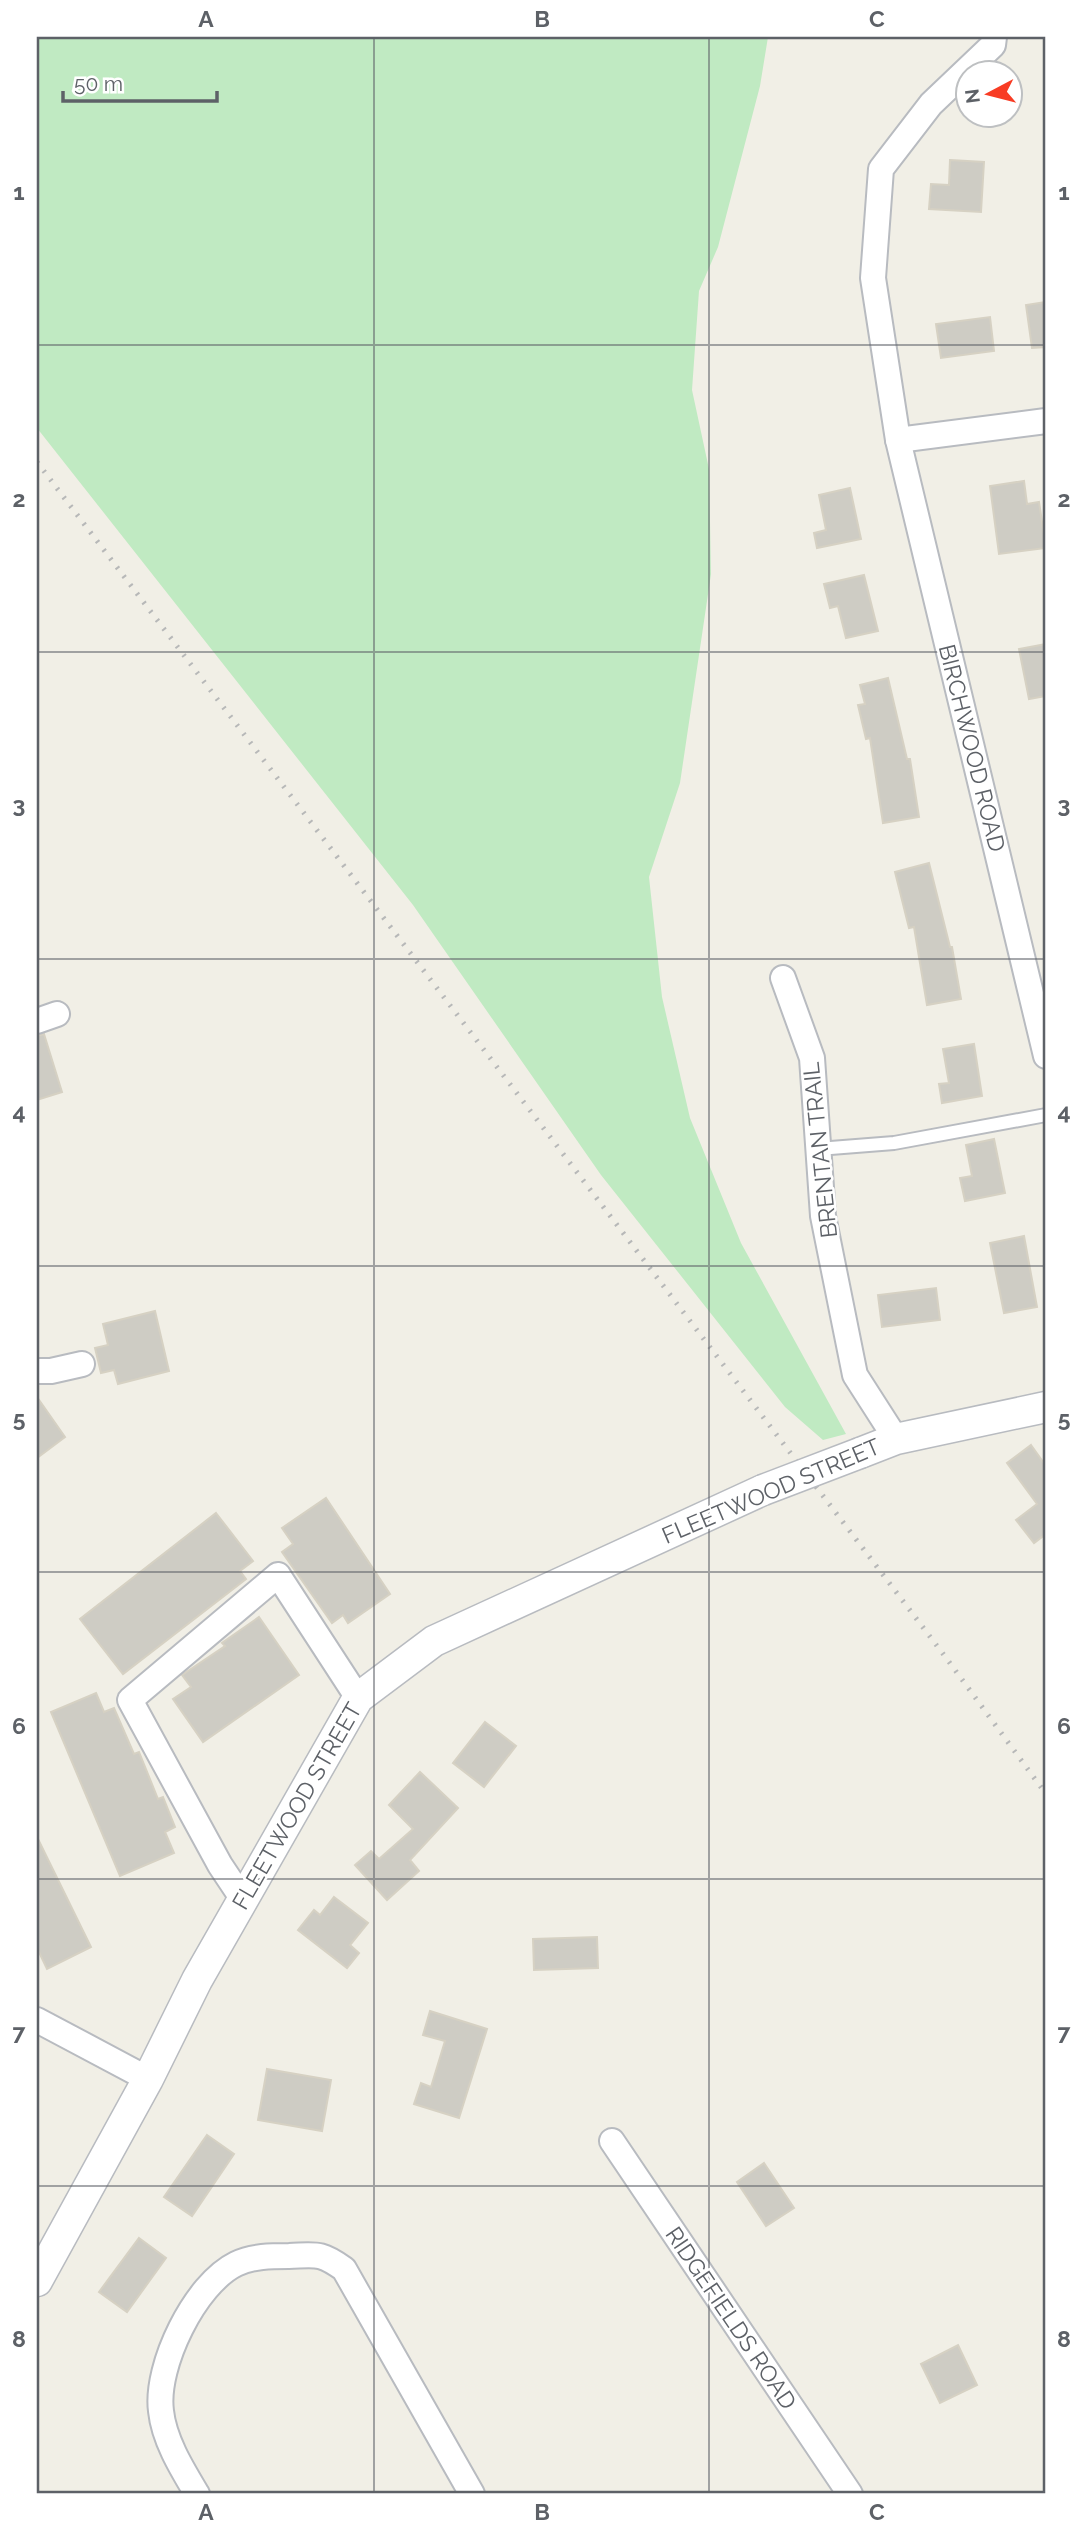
<svg xmlns="http://www.w3.org/2000/svg" width="1083" height="2531" viewBox="0 0 1083 2531" font-family="Raleway,sans-serif">
	<rect width="100%" height="100%" fill="#f1efe6"/>
	<path fill="#c0eac2" d="M37 37H768L760 86 718 247 699 291 692 390 709 469 711 574 680 783 649 877 662 997 690 1118 741 1243 846 1434 823 1440 785 1407 601 1175 413 905 37 428Z"/>
	<g fill="#ceccc4" stroke="#d6d1c3" stroke-width="2">
		<path d="M950 160 984 162 981 212 929 209 931 184 949 185Z"/>
		<path d="M1046 302V347L1032 348 1026 305Z"/>
		<path d="M990 317 994 351 941 358 936 324Z"/>
		<path d="M1024 481 1027 504 1039 502 1046 548 999 554 990 486Z"/>
		<path d="M850 488 861 539 817 548 814 533 826 530 819 495Z"/>
		<path d="M864 575 878 631 846 638 838 606 830 608 824 584Z"/>
		<path d="M1046 644V696L1029 699 1019 649Z"/>
		<path d="M888 678 907 759H910L919 817 883 823 870 738 866 739 858 705 865 704 860 685Z"/>
		<path d="M929 863 950 947H952L961 999 927 1005 914 927 909 928 895 872Z"/>
		<path d="M44 1034 62 1092 37 1100V1036Z"/>
		<path d="M974 1044 982 1096 942 1103 939 1084 949 1083 943 1049Z"/>
		<path d="M994 1139 1005 1193 965 1201 960 1178 972 1176 966 1145Z"/>
		<path d="M1024 1236 1037 1307 1004 1313 990 1243Z"/>
		<path d="M936 1288 940 1320 882 1327 878 1295Z"/>
		<path d="M155 1311 169 1371 118 1384 114 1370 101 1373 95 1348 108 1345 103 1324Z"/>
		<path d="M37 1397 65 1437 37 1458Z"/>
		<path d="M1031 1445 1046 1466V1534L1034 1543 1016 1520 1037 1504 1007 1463Z"/>
		<path d="M326 1498 390 1594 348 1623 343 1615 332 1623 282 1552 293 1544 282 1528Z"/>
		<path d="M216 1513 253 1561 240 1571 246 1579 123 1674 80 1619Z"/>
		<path d="M259 1617 299 1675 203 1742 173 1699 191 1687 182 1675 225 1646 222 1643Z"/>
		<path d="M96 1693 104 1712 114 1708 134 1754 139 1752 158 1799 163 1797 175 1827 165 1832 174 1853 120 1876 51 1712Z"/>
		<path d="M485 1722 516 1746 484 1787 453 1763Z"/>
		<path d="M420 1772 458 1808 410 1860 419 1871 387 1900 355 1865 371 1851 379 1859 413 1829 389 1805Z"/>
		<path d="M37 1837 91 1947 47 1969 37 1948Z"/>
		<path d="M334 1897 368 1923 350 1945 359 1953 347 1968 298 1930 314 1910 320 1915Z"/>
		<path d="M597 1937 598 1968 534 1970 533 1939Z"/>
		<path d="M430 2011 487 2029 459 2118 414 2104 421 2083 431 2087 445 2041 423 2035Z"/>
		<path d="M267 2069 331 2080 322 2131 258 2120Z"/>
		<path d="M207 2135 234 2154 192 2216 164 2197Z"/>
		<path d="M764 2163 794 2208 766 2226 737 2182Z"/>
		<path d="M139 2238 166 2258 127 2312 99 2292Z"/>
		<path d="M958 2345 977 2385 940 2403 921 2364Z"/>
	</g>
	<g fill="none" stroke-linecap="round" stroke-linejoin="round">
		<defs>
			<path id="service" d="M818 1149 894 1143 1046 1115"/>
			<g id="minor">
				<path d="M994 37 993 45 931 104 881 169 873 278 898 440 1046 1056"/>
				<path d="M898 440 1046 421"/>
				<path d="M783 978 812 1058 823 1216 855 1375 896 1439"/>
				<path d="M37 1021 57 1014"/>
				<path d="M37 1371H51L82 1364"/>
				<path d="M242 1898 220 1865 130 1700 278 1575 358 1698"/>
				<path d="M37 2020 148 2079"/>
				<path d="M612 2141 850 2494"/>
				<path d="M197 2494C182 2469 164 2440 161 2411 155 2366 195 2284 236 2264 252 2256 272 2256 289 2256 317 2255 320 2252 344 2269L472 2494"/>
			</g>
			<g id="tertiary">
				<path d="M860 1453 896 1439 1046 1407"/>
				<path d="M37 2281 148 2079 197 1980 358 1698 434 1641 763 1490"/>
			</g>
		</defs>
		<use href="#service" stroke="#b8bbc0" stroke-width="16"/>
		<use href="#minor" stroke="#b8bbc0" stroke-width="28"/>
		<use href="#tertiary" stroke="#b8bbc0" stroke-width="33"/>
		<use href="#service" stroke="#fff" stroke-width="12"/>
		<use href="#minor" stroke="#fff" stroke-width="24"/>
		<use href="#tertiary" stroke="#fff" stroke-width="30"/>
		<path stroke="#b7b8b8" stroke-width="5" stroke-dasharray="2 9" stroke-linecap="butt" d="M37 462 944 1655 1046 1794"/>
		<defs>
			<path id="tertiary-bridge" d="M763 1490 860 1453"/>
		</defs>
		<use href="#tertiary-bridge" stroke="#b8bbc0" stroke-width="33" stroke-linecap="butt"/>
		<use href="#tertiary-bridge" stroke="#fff" stroke-width="30"/>
	</g>
	<path fill="none" stroke="#5d6167" stroke-width="2" stroke-opacity="0.55" d="M374 37V2494M709 37V2494M37 345H1046M37 652H1046M37 959H1046M37 1266H1046M37 1572H1046M37 1879H1046M37 2186H1046"/>
	<g text-anchor="middle" stroke-width="5" stroke-linejoin="round" paint-order="stroke">
		<g font-size="23" fill="#5d6167" stroke="#fff">
			<text transform="translate(972 748) rotate(76)" y="8">BIRCHWOOD ROAD</text>
			<text transform="translate(820 1150) rotate(-96)" y="8">BRENTAN TRAIL</text>
			<text transform="translate(771 1491) rotate(-23)" y="8">FLEETWOOD STREET</text>
			<text transform="translate(297 1806) rotate(-60)" y="8">FLEETWOOD STREET</text>
			<text transform="translate(731 2318) rotate(56)" y="8">RIDGEFIELDS ROAD</text>
		</g>
	</g>
	<rect width="1083" height="2531" fill="none" stroke="#ffffff" stroke-width="77"/>
	<g transform="translate(989 94) rotate(263)"><circle r="33" fill="#ffffff" stroke="#bec0c2" stroke-width="2"/>
	<path d="M0-5L12 26L0 18L-12 26Z" fill="#f83c24"/>
	<text y="-10" font-size="19" font-weight="bold" text-anchor="middle" fill="#5d6167">N</text>
	</g>
	<path d="M63 91v10h154v-10" fill="none" stroke="#5d6167" stroke-width="3.5"/>
	<text x="74" y="91" font-size="21" fill="#5d6167" stroke="#ffffff" stroke-width="5" paint-order="stroke">50 m</text>
	<rect x="38" y="38" width="1006" height="2454" fill="none" stroke="#5d6167" stroke-width="2.5"/>
	<g font-size="23" text-anchor="middle" font-weight="bold" fill="#5d6167">
		<text x="206" y="27">A</text>
		<text x="542" y="27">B</text>
		<text x="877" y="27">C</text>
		<text x="19" y="200">1</text>
		<text x="1064" y="200">1</text>
		<text x="19" y="507">2</text>
		<text x="1064" y="507">2</text>
		<text x="19" y="813">3</text>
		<text x="1064" y="813">3</text>
		<text x="19" y="1120">4</text>
		<text x="1064" y="1120">4</text>
		<text x="19" y="1427">5</text>
		<text x="1064" y="1427">5</text>
		<text x="19" y="1734">6</text>
		<text x="1064" y="1734">6</text>
		<text x="19" y="2040">7</text>
		<text x="1064" y="2040">7</text>
		<text x="19" y="2347">8</text>
		<text x="1064" y="2347">8</text>
		<text x="206" y="2520">A</text>
		<text x="542" y="2520">B</text>
		<text x="877" y="2520">C</text>
	</g>
</svg>
